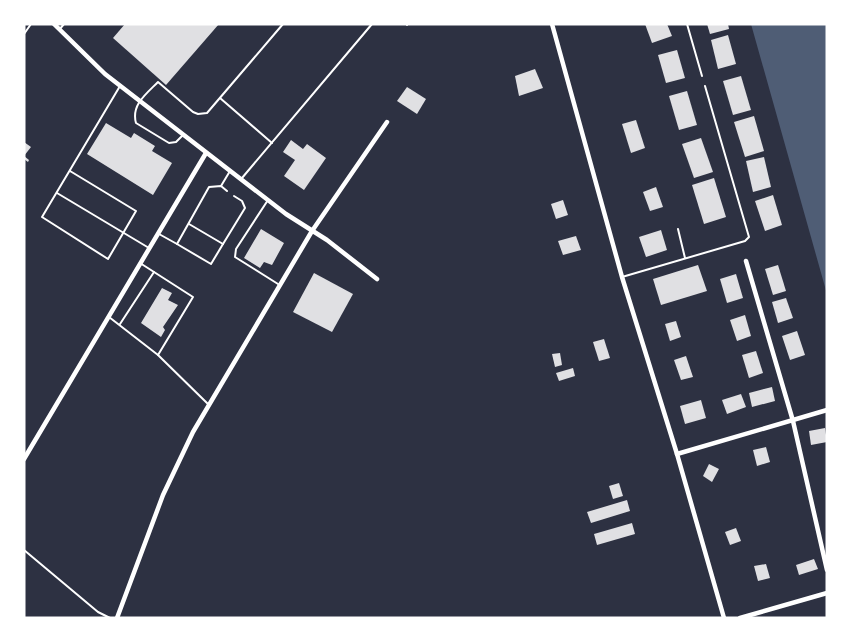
<svg xmlns="http://www.w3.org/2000/svg" width="851" height="642" viewBox="0 0 851 642" font-family="Barlow,sans-serif">
	<rect width="100%" height="100%" fill="#2d3142"/>
	<path fill="#4f5d75" d="M751 24H827V294Z"/>
	<g fill="#e0e0e3">
		<path d="M125 24H219L166 85 113 38Z"/>
		<path d="M645 24H667L672 36 652 43Z"/>
		<path d="M707 24H728L729 29 710 34Z"/>
		<path d="M728 35 736 64 718 69 711 40Z"/>
		<path d="M677 50 685 78 666 83 658 55Z"/>
		<path d="M535 69 543 88 519 96 515 76Z"/>
		<path d="M741 76 751 110 733 115 723 81Z"/>
		<path d="M407 87 426 99 417 114 397 101Z"/>
		<path d="M687 91 697 125 679 130 669 96Z"/>
		<path d="M754 116 764 151 745 157 734 122Z"/>
		<path d="M636 120 645 148 631 153 622 124Z"/>
		<path d="M106 123 131 138 134 133 155 146 152 151 172 163 153 195 87 154Z"/>
		<path d="M701 138 713 172 694 178 682 144Z"/>
		<path d="M291 140 303 149 307 144 326 158 304 190 284 176 295 160 283 152Z"/>
		<path d="M24 142 31 147 24 156 29 160 28 162 24 159Z"/>
		<path d="M764 157 771 187 753 192 746 161Z"/>
		<path d="M714 178 726 217 704 224 692 185Z"/>
		<path d="M656 187 663 207 650 211 643 192Z"/>
		<path d="M773 195 782 225 765 231 755 201Z"/>
		<path d="M563 200 568 215 556 219 551 204Z"/>
		<path d="M261 229 284 243 272 265 264 262 260 268 244 258Z"/>
		<path d="M661 230 667 250 646 257 639 237Z"/>
		<path d="M576 236 581 250 563 255 558 241Z"/>
		<path d="M698 265 707 291 661 305 653 279Z"/>
		<path d="M778 265 786 291 773 295 765 269Z"/>
		<path d="M314 273 353 294 332 332 293 312Z"/>
		<path d="M736 274 743 298 727 303 720 279Z"/>
		<path d="M162 288 172 293 168 300 178 305 163 327 165 330 161 337 141 323Z"/>
		<path d="M786 298 793 318 778 323 772 302Z"/>
		<path d="M745 315 751 336 737 341 730 320Z"/>
		<path d="M676 321 681 337 670 341 665 324Z"/>
		<path d="M797 331 805 355 790 360 782 336Z"/>
		<path d="M604 339 610 358 599 361 593 342Z"/>
		<path d="M756 351 763 373 749 378 742 355Z"/>
		<path d="M560 353 562 365 555 367 552 354Z"/>
		<path d="M686 356 693 377 681 380 674 360Z"/>
		<path d="M573 368 575 376 559 381 556 373Z"/>
		<path d="M772 387 775 401 752 407 749 393Z"/>
		<path d="M741 394 746 407 727 414 722 400Z"/>
		<path d="M701 400 706 418 685 424 680 406Z"/>
		<path d="M825 428 827 442 811 445 809 431Z"/>
		<path d="M766 447 770 462 757 466 753 450Z"/>
		<path d="M709 464 719 469 712 482 703 476Z"/>
		<path d="M619 483 623 496 613 499 609 486Z"/>
		<path d="M627 500 630 511 591 523 587 512Z"/>
		<path d="M632 523 635 534 597 545 594 534Z"/>
		<path d="M736 528 741 541 730 545 725 532Z"/>
		<path d="M814 559 818 569 799 575 796 565Z"/>
		<path d="M766 564 770 578 758 581 754 566Z"/>
	</g>
	<g fill="none" stroke-linecap="round" stroke-linejoin="round">
		<g stroke="#fff" stroke-width="2">
			<path d="M407 24V25"/>
			<path d="M687 24 702 76"/>
			<path d="M59 30 64 24"/>
			<path d="M24 34 31 24"/>
			<path d="M220 98 272 143"/>
			<path d="M183 135 176 142 169 143 136 123C131 105 146 94 158 82L193 112 198 114 207 113 283 24"/>
			<path d="M70 171 136 211 108 259 42 217 120 86"/>
			<path d="M242 178 372 24"/>
			<path d="M221 186 230 171"/>
			<path d="M57 193 149 248"/>
			<path d="M268 200 236 249 235 257 278 284"/>
			<path d="M189 224 223 244 245 208 242 201 234 196"/>
			<path d="M678 229 685 258"/>
			<path d="M159 234 177 244"/>
			<path d="M223 244 211 264 177 244 209 187 221 186 227 191"/>
			<path d="M622 277 745 241 749 237 705 86"/>
			<path d="M109 317 158 355 193 297 140 263"/>
			<path d="M120 324 154 272"/>
			<path d="M158 355 209 405"/>
			<path d="M24 550 98 612 110 618"/>
		</g>
		<g stroke="#fff" stroke-width="4.5">
			<path d="M54 24 105 74 286 214 327 240 377 279"/>
			<path d="M552 24 622 277 677 454 724 618"/>
			<path d="M746 261 793 421 827 570"/>
			<path d="M677 454 827 410"/>
			<path d="M24 459 206 153"/>
			<path d="M117 618 163 495 193 432 312 231 387 122"/>
			<path d="M740 618 827 593"/>
		</g>
	</g>
	<rect width="851" height="642" fill="none" stroke="#ffffff" stroke-width="51"/>
</svg>
